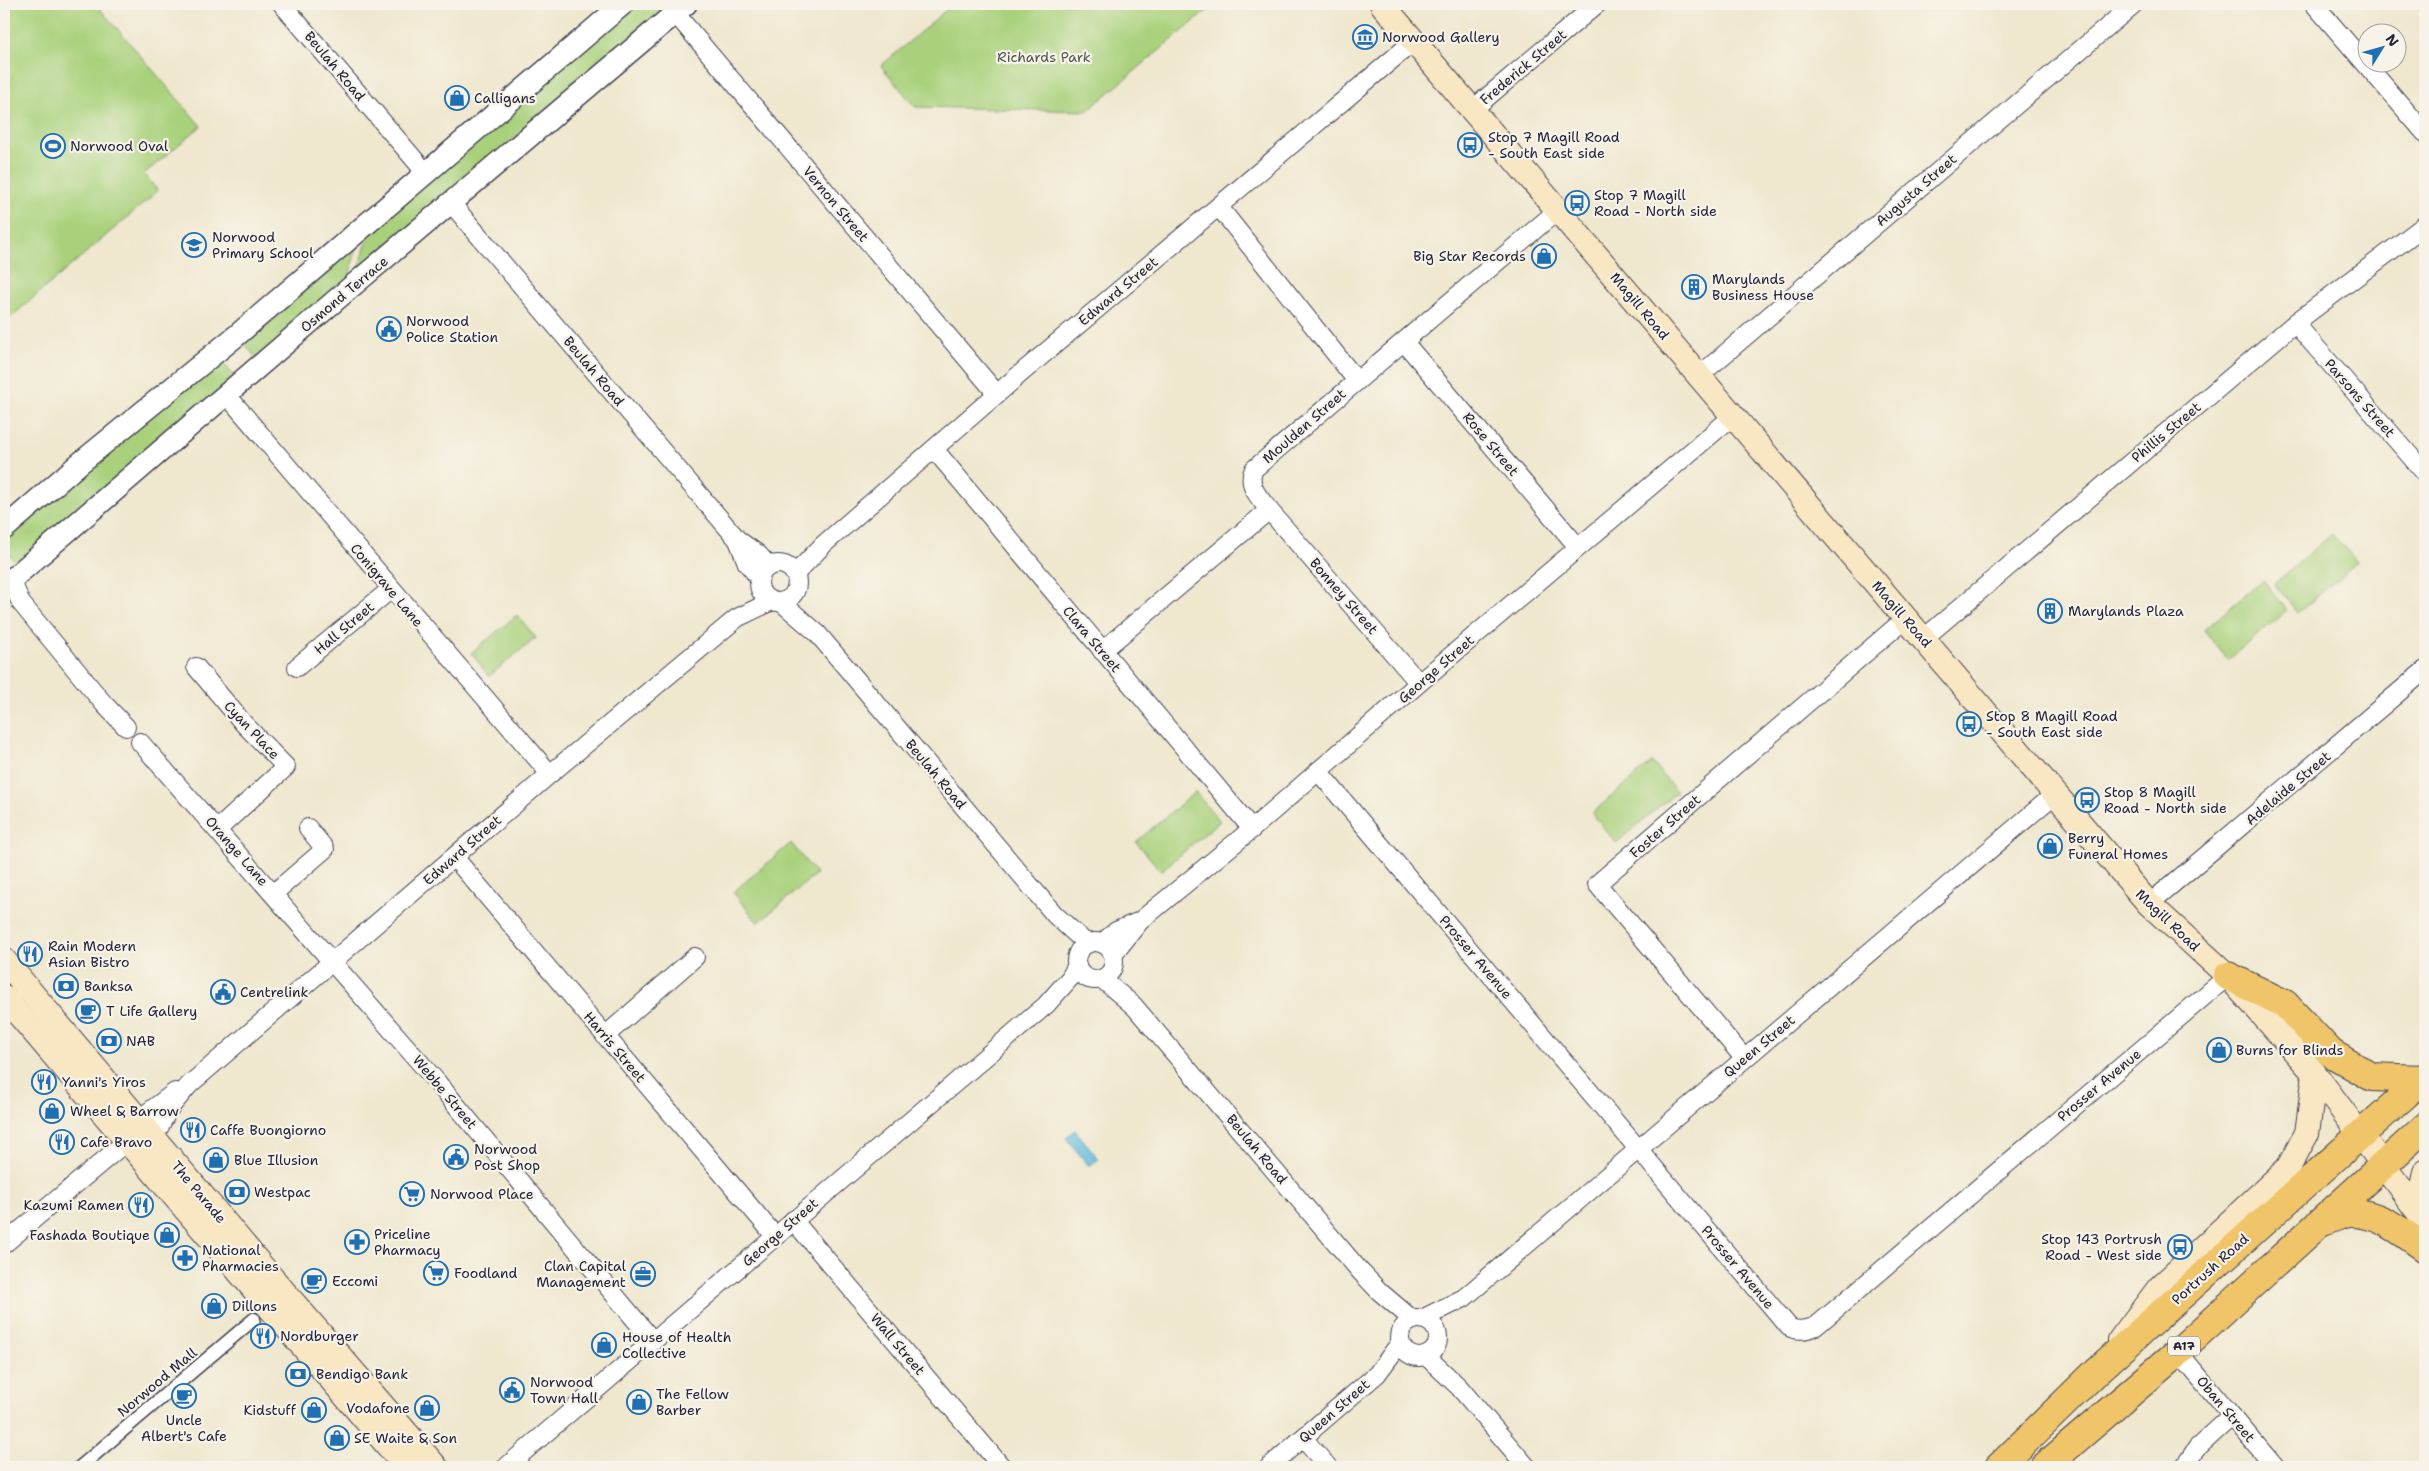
<svg xmlns="http://www.w3.org/2000/svg" width="2429" height="1471" viewBox="0 0 2429 1471" font-family="'Shantell Sans',sans-serif">
	<rect width="100%" height="100%" fill="#f7f3e8"/>
	<filter id="ink" filterUnits="userSpaceOnUse"><feTurbulence type="fractalNoise" baseFrequency=".02" numOctaves="2"/><feDisplacementMap in="SourceGraphic" scale="10" xChannelSelector="R" yChannelSelector="G"/><feConvolveMatrix kernelMatrix="1 2 1 2 8 2 1 2 1" color-interpolation-filters="sRGB"/></filter>
	<filter id="wash" filterUnits="userSpaceOnUse"><feTurbulence type="fractalNoise" baseFrequency=".0096" numOctaves="4" result="noise"/><feDisplacementMap in="SourceGraphic" scale="20" xChannelSelector="R" yChannelSelector="G"/><feGaussianBlur stdDeviation="1.12" result="paint"/><feColorMatrix in="noise" values="0 0 0 0 0 0 0 0 0 0 0 0 0 0 0 0 0 1.4 0 .05"/><feComposite in="paint" operator="in"/></filter>
	<g filter="url(#wash)">
		<rect width="100%" height="100%" fill="#efe7ce"/>
		<g fill="#a9d17c" stroke="#667a5c">
			<path d="M4 4H96L201 126 144 174 158 191 4 323Z"/>
			<path d="M633 4H674L359 269 370 229Z"/>
			<path d="M953 4H1215L1087 111 915 107 881 66Z"/>
			<path d="M358 242 348 281 257 359 241 340Z"/>
			<path d="M219 358 236 378 16 562 4 549 5 539Z"/>
			<path d="M2332 534 2357 562 2298 613 2274 584Z"/>
			<path d="M2263 580 2287 610 2228 660 2204 630Z"/>
			<path d="M517 615 536 638 489 676 471 653Z"/>
			<path d="M1652 762 1677 792 1616 843 1592 813Z"/>
			<path d="M1195 792 1220 821 1161 871 1136 842Z"/>
			<path d="M791 843 816 874 758 923 733 892Z"/>
		</g>
		<path fill="#5ebcdd" stroke="#406f8c" d="M1075 1130 1099 1159 1089 1166 1066 1138Z"/>
	</g>
	<g filter="url(#ink)">
		<g fill="none" stroke-linecap="round" stroke-linejoin="round">
			<defs>
				<path id="pedestrian" d="M80 1467 254 1319"/>
				<g id="minor">
					<path d="M282 4 426 173"/>
					<path d="M2314 4 2425 133"/>
					<path d="M675 13 997 394"/>
					<path d="M1472 110 1597 4"/>
					<path d="M451 203 738 540 758 554 769 566"/>
					<path d="M1219 207 1357 381"/>
					<path d="M2295 323 2425 473"/>
					<path d="M1404 342 1578 547"/>
					<path d="M1699 376 2134 4"/>
					<path d="M226 394 550 774"/>
					<path d="M934 449 1252 829"/>
					<path d="M1269 510 1419 683"/>
					<path d="M738 540 747 563 759 578"/>
					<circle cx="778" cy="583" r="19"/>
					<path d="M795 574 824 544 1020 374 1414 41"/>
					<path d="M11 579 21 603 104 704 126 727"/>
					<path d="M781 602 817 633 1055 915 1087 944"/>
					<path d="M1923 639 2295 323 2425 225"/>
					<path d="M1102 651 1269 510C1259 497 1246 485 1254 469L1558 210"/>
					<path d="M196 667 244 724 286 767 218 829"/>
					<path d="M297 667 391 589"/>
					<path d="M140 742 436 1081 653 1341"/>
					<path d="M1318 771 1789 1327C1798 1332 1807 1330 1816 1326L2228 976"/>
					<path d="M454 857 775 1236"/>
					<path d="M274 893 325 849 308 828"/>
					<path d="M2149 904 2425 670"/>
					<circle cx="1095" cy="961" r="19"/>
					<path d="M1102 943 1116 931 1140 921"/>
					<path d="M1113 955 1140 921 1252 829 1419 683 1733 416"/>
					<path d="M1102 979 1134 1006 1360 1271 1380 1292 1413 1320"/>
					<path d="M605 1036 695 957"/>
					<path d="M1744 1058 1597 884 1905 619"/>
					<path d="M138 1120 175 1092"/>
					<path d="M154 1138 168 1110 189 1085 550 774 737 618 772 601"/>
					<path d="M793 1220 1002 1467"/>
					<path d="M4 1244 127 1141"/>
					<circle cx="1419" cy="1338" r="19"/>
					<path d="M1422 1319 1464 1298 2055 794"/>
					<path d="M2178 1352 2275 1467"/>
					<path d="M1426 1356 1459 1387 1527 1467"/>
					<path d="M1303 1438 1328 1467"/>
					<path d="M506 1467 1046 1005 1070 978 1077 965"/>
					<path d="M1269 1467 1377 1374 1400 1343"/>
					<path d="M2184 1467 2197 1448 2232 1416"/>
				</g>
				<g id="tertiary">
					<path d="M4 529 80 463 236 336 623 4"/>
					<path d="M4 586 351 287 686 4"/>
				</g>
				<g id="secondary">
					<path d="M1382 4 2149 904 2228 976 2315 1074 2425 1221"/>
					<path d="M4 960 265 1270 436 1467"/>
					<path d="M4 997 406 1467"/>
					<path d="M2425 1172 2423 1182 2425 1206"/>
					<path d="M2120 1340 2159 1288 2288 1168 2307 1133 2315 1074"/>
				</g>
				<g id="trunk">
					<path d="M2228 976 2285 1004 2331 1053 2372 1077 2423 1079"/>
					<path d="M2323 1222C2331 1219 2341 1214 2349 1213 2378 1211 2403 1233 2425 1248"/>
					<path d="M1999 1467 2097 1371 2425 1077"/>
					<path d="M2044 1467 2178 1352 2425 1127"/>
				</g>
			</defs>
			<use href="#pedestrian" stroke="#414051" stroke-width="15"/>
			<use href="#minor" stroke="#414051" stroke-width="20"/>
			<use href="#tertiary" stroke="#414051" stroke-width="24"/>
			<use href="#secondary" stroke="#414051" stroke-width="26"/>
			<use href="#trunk" stroke="#414051" stroke-width="30"/>
			<use href="#pedestrian" stroke="#fff" stroke-width="12"/>
			<use href="#minor" stroke="#fff" stroke-width="18"/>
			<use href="#tertiary" stroke="#fff" stroke-width="21"/>
			<use href="#secondary" stroke="#f9e7c3" stroke-width="24"/>
			<use href="#trunk" stroke="#f0c469" stroke-width="28"/>
		</g>
	</g>
	<defs>
		<symbol id="museum-ring" viewBox="-11 -11 22 22"><circle r="9.5" fill="#f7f3e8" stroke="#1f6fb2" stroke-width="1.5"/><path d="M0-6L6-3V-2H-6V-3ZM-5-1h2V3h-2ZM-1-1h2V3h-2ZM3-1h2V3H3ZM-6 4H6V6H-6Z" fill="#1f6fb2"/></symbol>
		<symbol id="shop-ring" viewBox="-11 -11 22 22"><circle r="9.5" fill="#f7f3e8" stroke="#1f6fb2" stroke-width="1.5"/><path d="M-5-2.5h2.3a2.7 3.5 0 0 1 5.4 0H5L5.5 6h-11ZM-1.5-2.5h3a1.5 2.3 0 0 0-3 0Z" fill="#1f6fb2"/></symbol>
		<symbol id="bus-ring" viewBox="-11 -11 22 22"><circle r="9.5" fill="#f7f3e8" stroke="#1f6fb2" stroke-width="1.5"/><path d="M-5-6H5V4H4V6H2V4H-2V6H-4V4H-5ZM-3.5-4V0h7V-4ZM-3.5 1.2v1.5H-2V1.2ZM2 1.2v1.5H3.5V1.2Z" fill="#1f6fb2"/></symbol>
		<symbol id="stadium-ring" viewBox="-11 -11 22 22"><circle r="9.5" fill="#f7f3e8" stroke="#1f6fb2" stroke-width="1.5"/><path d="M0-5a6.5 5 0 1 0 0 10a6.5 5 0 1 0 0-10ZM-3.5-1.8h7v3.6h-7Z" fill="#1f6fb2"/></symbol>
		<symbol id="school-ring" viewBox="-11 -11 22 22"><circle r="9.5" fill="#f7f3e8" stroke="#1f6fb2" stroke-width="1.5"/><path d="M0-5L7-2L0 1L-7-2ZM-4 1L0 2.5L4 1V4Q0 6-4 4Z" fill="#1f6fb2"/></symbol>
		<symbol id="building-ring" viewBox="-11 -11 22 22"><circle r="9.5" fill="#f7f3e8" stroke="#1f6fb2" stroke-width="1.5"/><path d="M-4-6H4V6H1V3H-1V6H-4ZM-2.5-4.3h1.7v1.8h-1.7ZM.8-4.3h1.7v1.8H.8ZM-2.5-1h1.7V.8h-1.7ZM.8-1h1.7V.8H.8Z" fill="#1f6fb2"/></symbol>
		<symbol id="civic-ring" viewBox="-11 -11 22 22"><circle r="9.5" fill="#f7f3e8" stroke="#1f6fb2" stroke-width="1.5"/><path d="M-.6-6.5H3V-4.5H.6V-3L4-1V1h2V6H-6V1h2V-1L-.6-3ZM-1.2 2.5V6h2.4V2.5Z" fill="#1f6fb2"/></symbol>
		<symbol id="restaurant-ring" viewBox="-11 -11 22 22"><circle r="9.5" fill="#f7f3e8" stroke="#1f6fb2" stroke-width="1.5"/><path d="M-5-6h1v4h1v-4h1v4h1v-4h1v5L-1.5 .5V6h-2V.5L-5-1ZM5-6V6H3V1.5H1.5Q1.5-4 5-6Z" fill="#1f6fb2"/></symbol>
		<symbol id="bank-ring" viewBox="-11 -11 22 22"><circle r="9.5" fill="#f7f3e8" stroke="#1f6fb2" stroke-width="1.5"/><path d="M-6-4H6V4H-6ZM0-2.3a2.3 2.3 0 1 0 0 4.6a2.3 2.3 0 1 0 0-4.6Z" fill="#1f6fb2"/></symbol>
		<symbol id="cafe-ring" viewBox="-11 -11 22 22"><circle r="9.5" fill="#f7f3e8" stroke="#1f6fb2" stroke-width="1.5"/><path d="M-5.5-4.5H6V0H3Q3 3.5 0 3.5H-2.5Q-5.5 3.5-5.5 0ZM3-3.2v2h1.7v-2ZM-6 4.5H4V6H-6Z" fill="#1f6fb2"/></symbol>
		<symbol id="supermarket-ring" viewBox="-11 -11 22 22"><circle r="9.5" fill="#f7f3e8" stroke="#1f6fb2" stroke-width="1.5"/><path d="M-6-5.5h2.5l.6 2H6L4.5 2H-2.5L-4.4-4H-6ZM-1.5 3.2a1.3 1.3 0 1 0 .1 0ZM3 3.2a1.3 1.3 0 1 0 .1 0Z" fill="#1f6fb2"/></symbol>
		<symbol id="pharmacy-ring" viewBox="-11 -11 22 22"><circle r="9.5" fill="#f7f3e8" stroke="#1f6fb2" stroke-width="1.5"/><path d="M-2-6h4v4h4v4h-4v4h-4v-4h-4v-4h4Z" fill="#1f6fb2"/></symbol>
		<symbol id="office-ring" viewBox="-11 -11 22 22"><circle r="9.5" fill="#f7f3e8" stroke="#1f6fb2" stroke-width="1.5"/><path d="M-6-3h4V-5.5h4V-3h4V5H-6ZM-1-4.5V-3h2v-1.5ZM-6 0V1H6V0Z" fill="#1f6fb2"/></symbol>
	</defs>
	<g fill-rule="evenodd">
		<use href="#museum-ring" x="1351" y="23" width="28" height="28"/>
		<use href="#shop-ring" x="443" y="84" width="28" height="28"/>
		<use href="#bus-ring" x="1456" y="131" width="28" height="28"/>
		<use href="#stadium-ring" x="39" y="132" width="28" height="28"/>
		<use href="#bus-ring" x="1563" y="189" width="28" height="28"/>
		<use href="#school-ring" x="180" y="231" width="28" height="28"/>
		<use href="#shop-ring" x="1530" y="242" width="28" height="28"/>
		<use href="#building-ring" x="1680" y="273" width="28" height="28"/>
		<use href="#civic-ring" x="375" y="315" width="28" height="28"/>
		<use href="#building-ring" x="2036" y="597" width="28" height="28"/>
		<use href="#bus-ring" x="1955" y="710" width="28" height="28"/>
		<use href="#bus-ring" x="2073" y="786" width="28" height="28"/>
		<use href="#shop-ring" x="2036" y="832" width="28" height="28"/>
		<use href="#restaurant-ring" x="16" y="940" width="28" height="28"/>
		<use href="#bank-ring" x="52" y="972" width="28" height="28"/>
		<use href="#civic-ring" x="209" y="978" width="28" height="28"/>
		<use href="#cafe-ring" x="74" y="997" width="28" height="28"/>
		<use href="#bank-ring" x="95" y="1027" width="28" height="28"/>
		<use href="#shop-ring" x="2205" y="1036" width="28" height="28"/>
		<use href="#restaurant-ring" x="30" y="1068" width="28" height="28"/>
		<use href="#shop-ring" x="38" y="1097" width="28" height="28"/>
		<use href="#restaurant-ring" x="179" y="1116" width="28" height="28"/>
		<use href="#restaurant-ring" x="48" y="1128" width="28" height="28"/>
		<use href="#civic-ring" x="442" y="1143" width="28" height="28"/>
		<use href="#shop-ring" x="202" y="1146" width="28" height="28"/>
		<use href="#bank-ring" x="223" y="1178" width="28" height="28"/>
		<use href="#supermarket-ring" x="398" y="1180" width="28" height="28"/>
		<use href="#restaurant-ring" x="127" y="1191" width="28" height="28"/>
		<use href="#shop-ring" x="153" y="1221" width="28" height="28"/>
		<use href="#pharmacy-ring" x="343" y="1228" width="28" height="28"/>
		<use href="#bus-ring" x="2166" y="1233" width="28" height="28"/>
		<use href="#pharmacy-ring" x="171" y="1244" width="28" height="28"/>
		<use href="#supermarket-ring" x="422" y="1259" width="28" height="28"/>
		<use href="#office-ring" x="629" y="1260" width="28" height="28"/>
		<use href="#cafe-ring" x="300" y="1267" width="28" height="28"/>
		<use href="#shop-ring" x="200" y="1292" width="28" height="28"/>
		<use href="#restaurant-ring" x="249" y="1322" width="28" height="28"/>
		<use href="#shop-ring" x="590" y="1331" width="28" height="28"/>
		<use href="#bank-ring" x="284" y="1360" width="28" height="28"/>
		<use href="#civic-ring" x="498" y="1376" width="28" height="28"/>
		<use href="#cafe-ring" x="170" y="1382" width="28" height="28"/>
		<use href="#shop-ring" x="625" y="1388" width="28" height="28"/>
		<use href="#shop-ring" x="413" y="1394" width="28" height="28"/>
		<use href="#shop-ring" x="300" y="1396" width="28" height="28"/>
		<use href="#shop-ring" x="323" y="1424" width="28" height="28"/>
	</g>
	<g text-anchor="middle" stroke-width="4.5" stroke-linejoin="round" paint-order="stroke">
		<rect fill="#f7f3e8" stroke="#62616f" stroke-width="1" x="2168" y="1336.5" width="32" height="19" rx="4"/>
		<g font-size="12" font-weight="bold" fill="#22223b">
			<text x="2184" y="1350">A17</text>
		</g>
		<g font-size="14" fill="#22223b" stroke="#f7f3e8" text-anchor="start">
			<text x="1382" y="42">Norwood Gallery</text>
			<text x="474" y="103">Calligans</text>
			<text x="1488" y="142">Stop 7 Magill Road<tspan x="1488" dy="16">- South East side</tspan></text>
			<text x="70" y="151">Norwood Oval</text>
			<text x="1594" y="200">Stop 7 Magill<tspan x="1594" dy="16">Road - North side</tspan></text>
			<text x="212" y="242">Norwood<tspan x="212" dy="16">Primary School</tspan></text>
			<text x="1526" y="261" text-anchor="end">Big Star Records</text>
			<text x="1712" y="284">Marylands<tspan x="1712" dy="16">Business House</tspan></text>
			<text x="406" y="326">Norwood<tspan x="406" dy="16">Police Station</tspan></text>
			<text x="2068" y="616">Marylands Plaza</text>
			<text x="1986" y="721">Stop 8 Magill Road<tspan x="1986" dy="16">- South East side</tspan></text>
			<text x="2104" y="797">Stop 8 Magill<tspan x="2104" dy="16">Road - North side</tspan></text>
			<text x="2068" y="843">Berry<tspan x="2068" dy="16">Funeral Homes</tspan></text>
			<text x="48" y="951">Rain Modern<tspan x="48" dy="16">Asian Bistro</tspan></text>
			<text x="84" y="991">Banksa</text>
			<text x="240" y="997">Centrelink</text>
			<text x="106" y="1016">T Life Gallery</text>
			<text x="126" y="1046">NAB</text>
			<text x="2236" y="1055">Burns for Blinds</text>
			<text x="62" y="1087">Yanni's Yiros</text>
			<text x="70" y="1116">Wheel &amp; Barrow</text>
			<text x="210" y="1135">Caffe Buongiorno</text>
			<text x="80" y="1147">Cafe Bravo</text>
			<text x="474" y="1154">Norwood<tspan x="474" dy="16">Post Shop</tspan></text>
			<text x="234" y="1165">Blue Illusion</text>
			<text x="254" y="1197">Westpac</text>
			<text x="430" y="1199">Norwood Place</text>
			<text x="124" y="1210" text-anchor="end">Kazumi Ramen</text>
			<text x="374" y="1239">Priceline<tspan x="374" dy="16">Pharmacy</tspan></text>
			<text x="150" y="1240" text-anchor="end">Fashada Boutique</text>
			<text x="2162" y="1244" text-anchor="end">Stop 143 Portrush<tspan x="2162" dy="16">Road - West side</tspan></text>
			<text x="202" y="1255">National<tspan x="202" dy="16">Pharmacies</tspan></text>
			<text x="626" y="1271" text-anchor="end">Clan Capital<tspan x="626" dy="16">Management</tspan></text>
			<text x="454" y="1278">Foodland</text>
			<text x="332" y="1286">Eccomi</text>
			<text x="232" y="1311">Dillons</text>
			<text x="280" y="1341">Nordburger</text>
			<text x="622" y="1342">House of Health<tspan x="622" dy="16">Collective</tspan></text>
			<text x="316" y="1379">Bendigo Bank</text>
			<text x="530" y="1387">Norwood<tspan x="530" dy="16">Town Hall</tspan></text>
			<text x="656" y="1399">The Fellow<tspan x="656" dy="16">Barber</tspan></text>
			<text x="410" y="1413" text-anchor="end">Vodafone</text>
			<text x="296" y="1415" text-anchor="end">Kidstuff</text>
			<text x="184" y="1425" text-anchor="middle">Uncle<tspan x="184" dy="16">Albert's Cafe</tspan></text>
			<text x="354" y="1443">SE Waite &amp; Son</text>
		</g>
		<g font-size="14" fill="#4a574e" stroke="#f7f3e8">
			<text x="1044" y="62">Richards Park</text>
		</g>
		<g font-size="14" fill="#22223b" stroke="#f7f3e8">
			<text transform="translate(335 66) rotate(50)" y="5">Beulah Road</text>
			<text transform="translate(1523 67) rotate(-40)" y="5">Frederick Street</text>
			<text transform="translate(1916 190) rotate(-41)" y="5">Augusta Street</text>
			<text transform="translate(836 204) rotate(50)" y="5">Vernon Street</text>
			<text transform="translate(1118 291) rotate(-40)" y="5">Edward Street</text>
			<text transform="translate(344 294) rotate(-40)" y="5">Osmond Terrace</text>
			<text transform="translate(1640 306) rotate(50)" y="5">Magill Road</text>
			<text transform="translate(594 371) rotate(50)" y="5">Beulah Road</text>
			<text transform="translate(2360 398) rotate(49)" y="5">Parsons Street</text>
			<text transform="translate(1304 426) rotate(-41)" y="5">Moulden Street</text>
			<text transform="translate(2166 432) rotate(-40)" y="5">Phillis Street</text>
			<text transform="translate(1491 444) rotate(50)" y="5">Rose Street</text>
			<text transform="translate(387 585) rotate(50)" y="5">Conigrave Lane</text>
			<text transform="translate(1344 596) rotate(49)" y="5">Bonney Street</text>
			<text transform="translate(1902 614) rotate(49)" y="5">Magill Road</text>
			<text transform="translate(344 628) rotate(-40)" y="5">Hall Street</text>
			<text transform="translate(1092 639) rotate(50)" y="5">Clara Street</text>
			<text transform="translate(1436 669) rotate(-41)" y="5">George Street</text>
			<text transform="translate(252 730) rotate(47)" y="5">Cyan Place</text>
			<text transform="translate(936 774) rotate(50)" y="5">Beulah Road</text>
			<text transform="translate(2288 788) rotate(-40)" y="5">Adelaide Street</text>
			<text transform="translate(1665 826) rotate(-41)" y="5">Foster Street</text>
			<text transform="translate(462 850) rotate(-41)" y="5">Edward Street</text>
			<text transform="translate(237 851) rotate(49)" y="5">Orange Lane</text>
			<text transform="translate(2168 920) rotate(44)" y="5">Magill Road</text>
			<text transform="translate(1476 957) rotate(50)" y="5">Prosser Avenue</text>
			<text transform="translate(1759 1046) rotate(-40)" y="5">Queen Street</text>
			<text transform="translate(615 1047) rotate(50)" y="5">Harris Street</text>
			<text transform="translate(2099 1085) rotate(-40)" y="5">Prosser Avenue</text>
			<text transform="translate(445 1092) rotate(50)" y="5">Webbe Street</text>
			<text transform="translate(1257 1149) rotate(50)" y="5">Beulah Road</text>
			<text transform="translate(199 1192) rotate(50)" y="5">The Parade</text>
			<text transform="translate(780 1232) rotate(-41)" y="5">George Street</text>
			<text transform="translate(1738 1267) rotate(50)" y="5">Prosser Avenue</text>
			<text transform="translate(2210 1269) rotate(-42)" y="5">Portrush Road</text>
			<text transform="translate(898 1344) rotate(50)" y="5">Wall Street</text>
			<text transform="translate(157 1382) rotate(-40)" y="5">Norwood Mall</text>
			<text transform="translate(2226 1409) rotate(50)" y="5">Oban Street</text>
			<text transform="translate(1334 1411) rotate(-41)" y="5">Queen Street</text>
		</g>
	</g>
	<rect width="2429" height="1471" fill="none" stroke="#f7f3e8" stroke-width="20"/>
	<g transform="translate(2382 48) rotate(53)"><circle r="24" fill="#f7f3e8" stroke="#a29fa3"/>
	<path d="M0-4L9 19L0 12L-9 19Z" fill="#1f6fb2"/>
	<text y="-8" font-size="14" font-weight="bold" text-anchor="middle" fill="#22223b">N</text>
	</g>
</svg>
